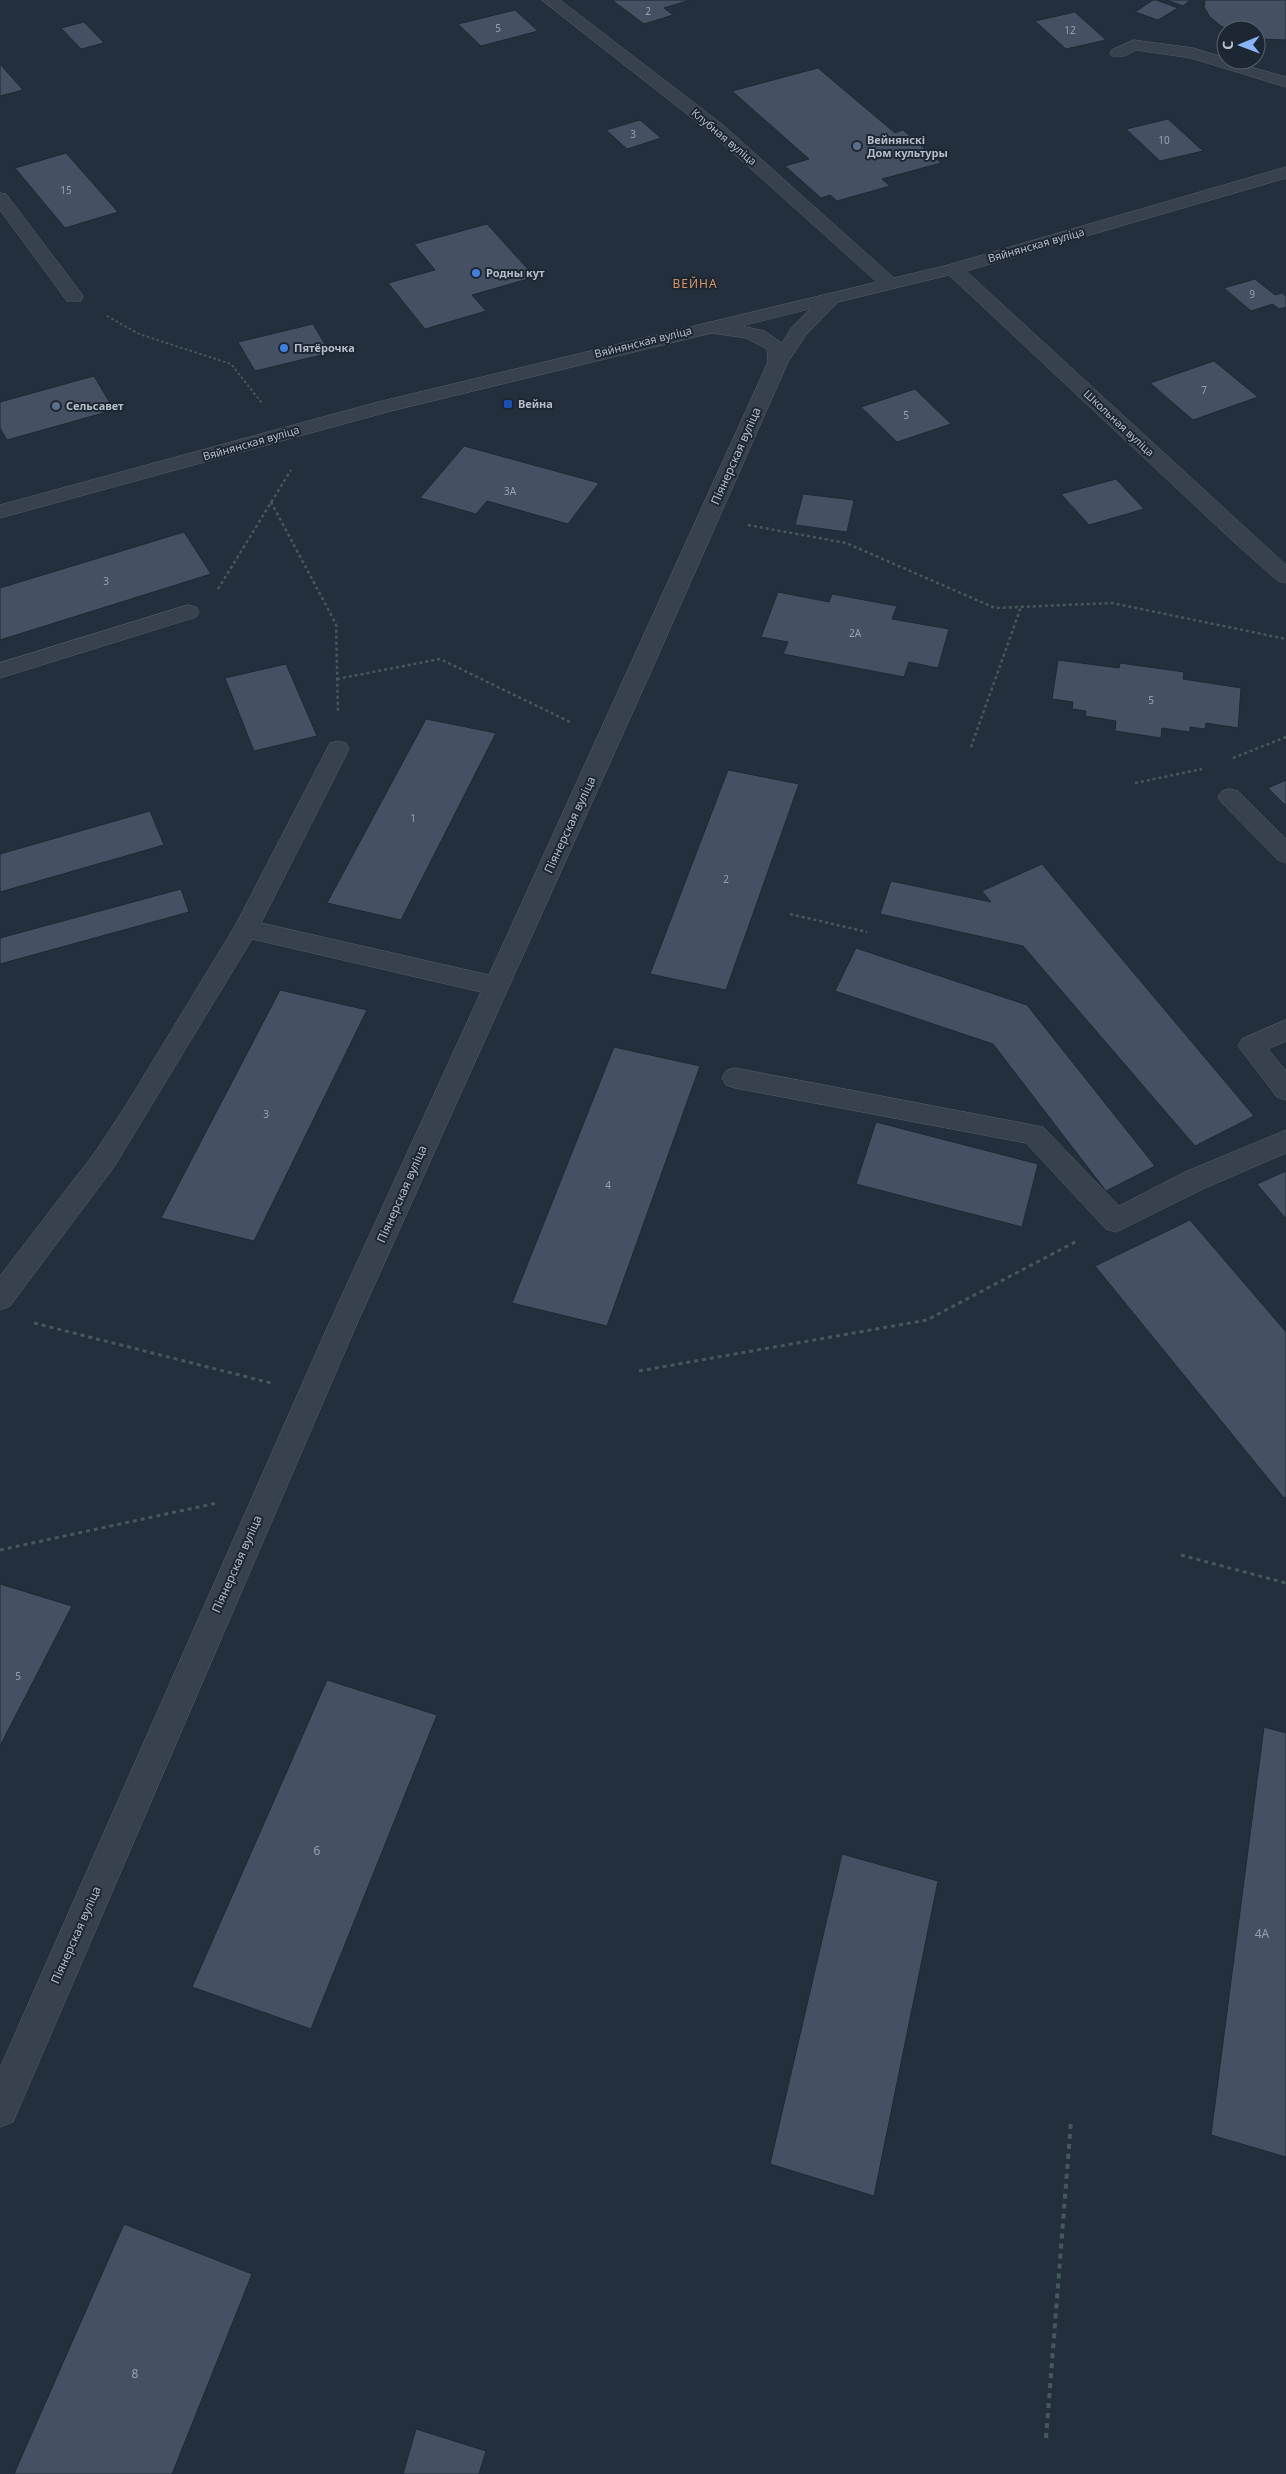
<svg xmlns="http://www.w3.org/2000/svg" width="1286" height="2474" viewBox="0 0 1286 2474" font-family="'Noto Sans',sans-serif">
	<rect width="100%" height="100%" fill="#242f3e"/>
	<g fill="#455162" stroke="#1f2835">
		<path d="M612 0H690L664 8 673 15 644 24Z"/>
		<path d="M1153 0H1156L1178 8 1158 20 1135 12Z"/>
		<path d="M1166 0H1190L1183 6Z"/>
		<path d="M1205 0H1286V40L1257 39 1256 30H1229L1221 26 1210 17 1204 7Z"/>
		<path d="M515 10 538 31 481 46 458 24Z"/>
		<path d="M1075 12 1106 40 1066 49 1035 21Z"/>
		<path d="M84 22 104 43 81 49 61 28Z"/>
		<path d="M0 64 23 90 0 96Z"/>
		<path d="M818 68 895 133 903 130 941 163 882 179 890 186 837 201 830 195 821 198 785 166 809 159 732 91Z"/>
		<path d="M1168 119 1203 151 1160 161 1126 129Z"/>
		<path d="M640 120 661 138 627 149 606 130Z"/>
		<path d="M66 153 118 212 65 228 15 168Z"/>
		<path d="M487 224 535 277 472 295 486 311 425 329 388 283 435 270 414 244Z"/>
		<path d="M1255 279 1275 295 1282 293 1286 296V307L1279 309 1273 304 1251 311 1224 288Z"/>
		<path d="M313 324 330 353 255 371 238 342Z"/>
		<path d="M1214 361 1258 397 1193 420 1150 383Z"/>
		<path d="M94 376 114 410 7 440 0 428V402Z"/>
		<path d="M915 389 951 424 897 442 861 407Z"/>
		<path d="M464 446 599 483 568 524 487 501 476 514 420 498Z"/>
		<path d="M1116 479 1144 509 1089 525 1061 494Z"/>
		<path d="M803 494 854 500 847 532 795 525Z"/>
		<path d="M184 532 211 574 0 640V588Z"/>
		<path d="M778 592 829 602 832 594 897 606 892 619 949 629 938 668 909 662 904 677 783 654 788 642 761 637Z"/>
		<path d="M1058 660 1119 668 1120 663 1184 672 1183 679 1241 688 1238 728 1206 723 1205 729 1190 727V732L1162 728 1161 738 1115 731 1116 721 1085 716 1086 711 1072 709 1073 702 1052 699Z"/>
		<path d="M286 664 317 736 254 751 225 678Z"/>
		<path d="M426 719 496 733 401 920 327 903Z"/>
		<path d="M728 770 799 784 726 990 650 974Z"/>
		<path d="M1286 780V806L1268 788Z"/>
		<path d="M150 811 164 845 0 892V854Z"/>
		<path d="M1042 864 1254 1116 1195 1146 1023 946 880 914 891 881 991 902 982 891Z"/>
		<path d="M181 889 189 912 0 964V938Z"/>
		<path d="M856 948 1027 1005 1155 1166 1106 1191 993 1044 835 991Z"/>
		<path d="M280 990 367 1010 254 1241 161 1218Z"/>
		<path d="M614 1047 700 1066 607 1326 512 1303Z"/>
		<path d="M876 1122 1038 1164 1022 1227 856 1184Z"/>
		<path d="M1286 1171V1219L1257 1184Z"/>
		<path d="M1190 1220 1286 1332V1497L1284 1498 1095 1266Z"/>
		<path d="M0 1584 72 1606 0 1746Z"/>
		<path d="M327 1680 437 1715 311 2029 192 1987Z"/>
		<path d="M1264 1727 1286 1733V2157L1211 2135Z"/>
		<path d="M842 1854 938 1881 874 2196 770 2164Z"/>
		<path d="M124 2224 252 2274 172 2474H14Z"/>
		<path d="M416 2429 486 2451 479 2474H403Z"/>
	</g>
	<g fill="none" stroke-linecap="round" stroke-linejoin="round">
		<defs>
			<g id="minor">
				<path d="M542 0H560L723 125 894 278 948 265 1286 167V178L966 271 1286 565V583L1278 581 1235 543 949 275 838 302 806 335 788 362 649 676 355 1328 13 2122 0 2127V2068L327 1328 481 992 252 939 114 1167 10 1306 0 1310V1276L96 1151 125 1107 235 926 330 743 338 741 346 743 349 749 261 923 489 975 768 362 767 349 746 338 712 333 391 411 0 518V505L378 402 877 282 711 133ZM810 309 792 327 782 343 764 331 742 326Z"/>
				<path d="M1134 40 1193 48 1226 58V60L1286 77V87L1191 58 1136 50 1124 56H1112L1110 53 1112 50Z"/>
				<path d="M0 193 6 194 81 293 83 297 81 301H67L0 210Z"/>
				<path d="M188 605 196 607 199 612 196 617 0 678V663Z"/>
				<path d="M1230 789 1238 791 1286 839V863L1278 860 1222 803 1218 797 1222 791Z"/>
				<path d="M1286 1020V1041L1268 1049 1286 1071V1100L1277 1097 1238 1046 1242 1039Z"/>
				<path d="M735 1068 1043 1127 1119 1206 1185 1172 1286 1130V1153L1205 1188 1116 1232 1106 1229 1026 1143 735 1088 726 1085 722 1078 726 1071Z"/>
			</g>
		</defs>
		<use href="#minor" stroke="#565f6c" stroke-width="1"/>
		<path stroke="#44595c" stroke-width="2" stroke-dasharray="2.5 2.5" stroke-linecap="butt" d="M107 316 139 334 231 364 262 403"/>
		<g stroke="#44595c" stroke-width="2.5" stroke-dasharray="3 3" stroke-linecap="butt">
			<path d="M271 502 336 624 338 711"/>
			<path d="M748 525 846 543 995 608 1112 603 1286 639"/>
			<path d="M218 589 291 470"/>
			<path d="M337 679 440 659 570 722"/>
			<path d="M971 747 1021 607"/>
			<path d="M1233 758 1286 737"/>
			<path d="M1135 783 1202 769"/>
			<path d="M790 914 867 932"/>
		</g>
		<g stroke="#44595c" stroke-width="3" stroke-dasharray="4 4" stroke-linecap="butt">
			<path d="M34 1323 271 1383"/>
			<path d="M639 1371 927 1320 1077 1241"/>
			<path d="M0 1550 217 1503"/>
			<path d="M1181 1555 1286 1583"/>
		</g>
		<path stroke="#44595c" stroke-width="4" stroke-dasharray="5 5" stroke-linecap="butt" d="M1046 2438 1071 2121"/>
		<use href="#minor" fill="#38414e" fill-rule="evenodd"/>
	</g>
	<g fill="#5c6f8a" stroke="#1d2633" stroke-width="2">
		<circle cx="857" cy="146" r="5"/>
		<circle cx="56" cy="406" r="5"/>
	</g>
	<g fill="#3f7fe0" stroke="#1d2633" stroke-width="2">
		<circle cx="476" cy="273" r="5"/>
		<circle cx="284" cy="348" r="5"/>
	</g>
	<rect fill="#1a4fb4" stroke="#1d2633" stroke-width="2" x="503" y="399" width="10" height="10" rx="2.5"/>
	<g text-anchor="middle" stroke-width="4" stroke-linejoin="round" paint-order="stroke">
		<g font-size="10" fill="#98a1af">
			<text x="648" y="15">2</text>
			<text x="498" y="32">5</text>
			<text x="1070" y="34">12</text>
			<text x="633" y="138">3</text>
			<text x="1164" y="144">10</text>
			<text x="66" y="194">15</text>
			<text x="1252" y="298">9</text>
			<text x="1204" y="394">7</text>
			<text x="906" y="419">5</text>
			<text x="510" y="495">3А</text>
			<text x="106" y="585">3</text>
			<text x="855" y="637">2А</text>
			<text x="1151" y="704">5</text>
			<text x="413" y="822">1</text>
			<text x="726" y="883">2</text>
			<text x="266" y="1118">3</text>
			<text x="608" y="1189">4</text>
			<text x="18" y="1680">5</text>
		</g>
		<g font-size="11" fill="#b4bcc9" stroke="#1d2633">
			<text transform="translate(724 137) rotate(40)" y="4">Клубная вуліца</text>
			<text transform="translate(1036 245) rotate(-16)" y="4">Вяйнянская вуліца</text>
			<text transform="translate(643 342) rotate(-14)" y="4">Вяйнянская вуліца</text>
			<text transform="translate(1119 423) rotate(43)" y="4">Школьная вуліца</text>
			<text transform="translate(251 443) rotate(-16)" y="4">Вяйнянская вуліца</text>
		</g>
		<g font-size="11" font-weight="bold" fill="#b4bcc9" stroke="#1d2633" text-anchor="start">
			<text x="867" y="144">Вейнянскі<tspan x="867" dy="13">Дом культуры</tspan></text>
			<text x="486" y="277">Родны кут</text>
			<text x="294" y="352">Пятёрочка</text>
			<text x="518" y="408">Вейна</text>
			<text x="66" y="410">Сельсавет</text>
		</g>
		<g font-size="12" letter-spacing="1" fill="#d59563" stroke="#1d2633">
			<text x="695" y="288">ВЕЙНА</text>
		</g>
		<g font-size="12" fill="#b4bcc9" stroke="#1d2633">
			<text transform="translate(736 456) rotate(-66)" y="4">Піянерская вуліца</text>
			<text transform="translate(570 825) rotate(-65)" y="4">Піянерская вуліца</text>
			<text transform="translate(402 1194) rotate(-66)" y="4">Піянерская вуліца</text>
			<text transform="translate(237 1564) rotate(-66)" y="4">Піянерская вуліца</text>
			<text transform="translate(76 1935) rotate(-66)" y="4">Піянерская вуліца</text>
		</g>
		<g font-size="12" fill="#98a1af">
			<text x="317" y="1855">6</text>
			<text x="1262" y="1938">4А</text>
			<text x="135" y="2378">8</text>
		</g>
	</g>
	<g transform="translate(1241 45) rotate(269)"><circle r="24" fill="#1d2633" stroke="#59626f"/>
	<path d="M0-4L9 19L0 12L-9 19Z" fill="#8ab4f8"/>
	<text y="-8" font-size="14" font-weight="bold" text-anchor="middle" fill="#b4bcc9">С</text>
	</g>
</svg>
